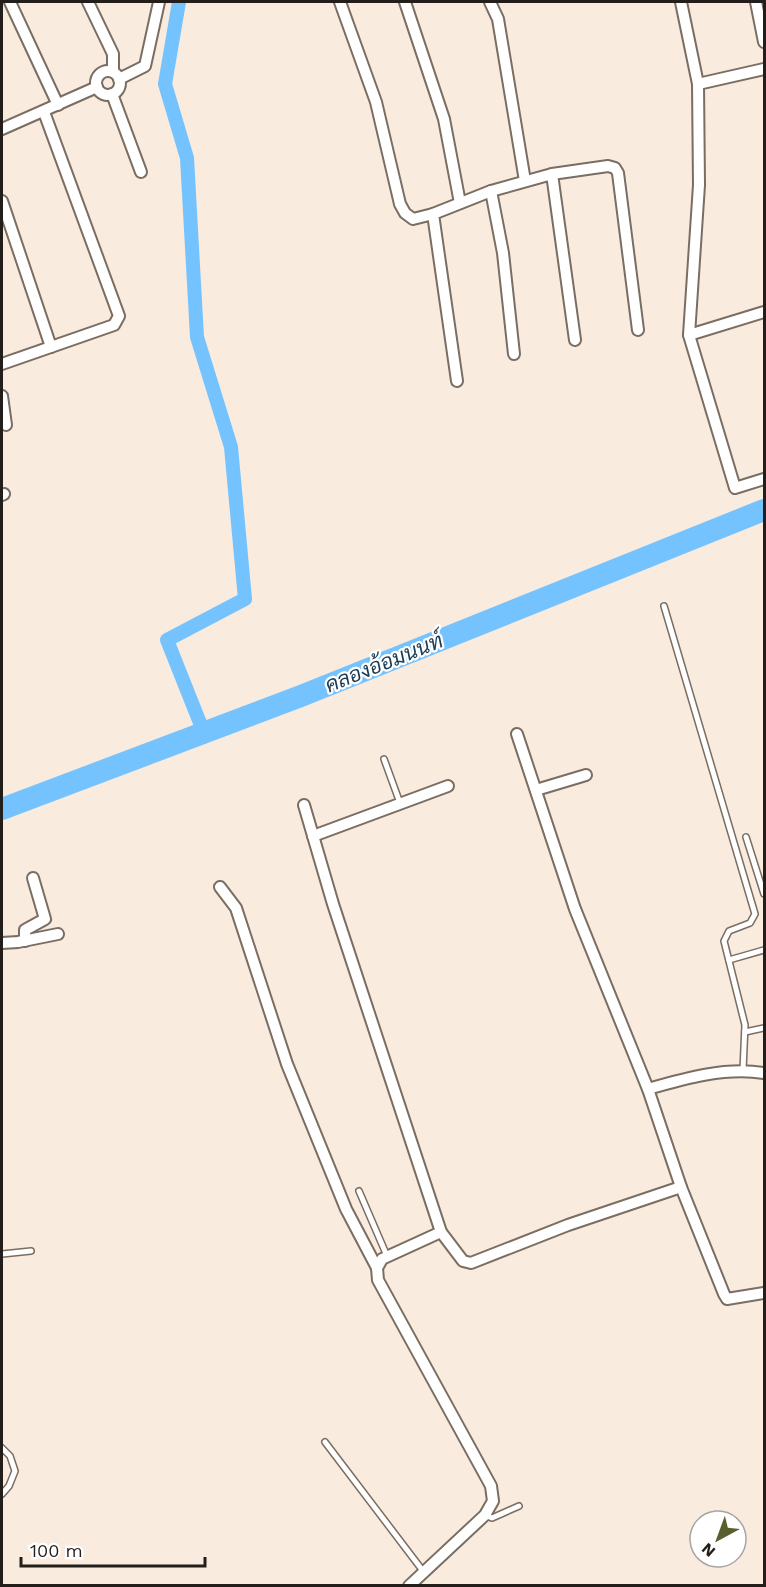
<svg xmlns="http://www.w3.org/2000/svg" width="766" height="1587" viewBox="0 0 766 1587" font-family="'Work Sans',Sarabun,sans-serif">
	<rect width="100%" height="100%" fill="#f9ebde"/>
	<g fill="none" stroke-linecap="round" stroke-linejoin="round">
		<path stroke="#74c3fe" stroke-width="14" d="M179 2 165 84 187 158 197 337 231 447 245 599 167 640 204 733"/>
		<path stroke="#74c3fe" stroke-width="22" d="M2 809 301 696 764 510"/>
		<defs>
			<g id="lane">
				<path d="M664 606 755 914 750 923 729 931 724 941 745 1025 743 1070"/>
				<path d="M384 759 400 803"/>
				<path d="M746 837 764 894"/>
				<path d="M729 960 764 950"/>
				<path d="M745 1032 764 1028"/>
				<path d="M359 1191 387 1256"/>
				<path d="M2 1254 31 1251"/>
				<path d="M325 1442 423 1571"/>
				<path d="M2 1448 10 1456 15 1471 9 1486 2 1494"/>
				<path d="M485 1515 492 1518 519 1506"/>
			</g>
			<g id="street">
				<path d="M10 2 58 105"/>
				<path d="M88 2 113 54V72"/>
				<path d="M340 2 376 102 400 204 405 213 413 219 433 214"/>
				<path d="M405 2 444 119 460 203"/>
				<path d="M490 2 498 19 525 181"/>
				<path d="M681 2 698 84 699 185 689 335 735 488 764 479"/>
				<path d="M756 2 764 42"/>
				<circle cx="108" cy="83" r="12"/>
				<path d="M119 79 145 66 159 2"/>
				<path d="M698 84 764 69"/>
				<path d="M112 94 141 172"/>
				<path d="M2 129 97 87"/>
				<path d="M552 174 608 166 615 168 618 173 638 330"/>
				<path d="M491 191 503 253 514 354"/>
				<path d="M2 201 51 347"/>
				<path d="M689 335 764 312"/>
				<path d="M2 364 114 325 119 316 44 112"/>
				<path d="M457 381 433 214 491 191 552 174 575 340"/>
				<path d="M2 396 6 425"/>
				<path d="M2 495 4 494"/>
				<path d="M517 734 575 909 648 1089 681 1187 724 1294 727 1299 764 1293"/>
				<path d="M536 790 586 775"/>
				<path d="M304 805 333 904 441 1232"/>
				<path d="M313 836 448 786"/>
				<path d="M220 887 236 908 287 1064 346 1209 377 1268"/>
				<path d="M25 941V930L45 919 33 878"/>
				<path d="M2 943 18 942 58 934"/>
				<path d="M648 1089C686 1078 725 1067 764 1073"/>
				<path d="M409 1586 485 1515 493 1501 491 1486 378 1280 377 1268 382 1259 441 1232 463 1261 471 1263 568 1225 681 1187"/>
			</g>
		</defs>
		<use href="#lane" stroke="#7a6d62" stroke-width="8"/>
		<use href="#street" stroke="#7a6d62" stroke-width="14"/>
		<use href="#lane" stroke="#fff" stroke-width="5"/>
		<use href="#street" stroke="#fff" stroke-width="10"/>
	</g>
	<g text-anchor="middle" stroke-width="4.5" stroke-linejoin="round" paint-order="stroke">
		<g font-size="21" font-style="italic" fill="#1b3c55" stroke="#fff">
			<text transform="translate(384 663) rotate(-22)" y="7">คลองอ้อมนนท์</text>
		</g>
	</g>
	<rect width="766" height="1587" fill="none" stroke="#231e19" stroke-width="6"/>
	<g transform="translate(718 1539) rotate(221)"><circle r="28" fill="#ffffff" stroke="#a7a5a3" stroke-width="1.5"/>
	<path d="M0-4.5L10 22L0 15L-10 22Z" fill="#5b5f2d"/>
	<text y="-9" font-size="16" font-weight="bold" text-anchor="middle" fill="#231e19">N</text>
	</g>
	<path d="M21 1557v9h184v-9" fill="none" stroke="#231e19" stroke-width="3"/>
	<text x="30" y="1557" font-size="18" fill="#231e19" stroke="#ffffff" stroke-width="4.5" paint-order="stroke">100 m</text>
</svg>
